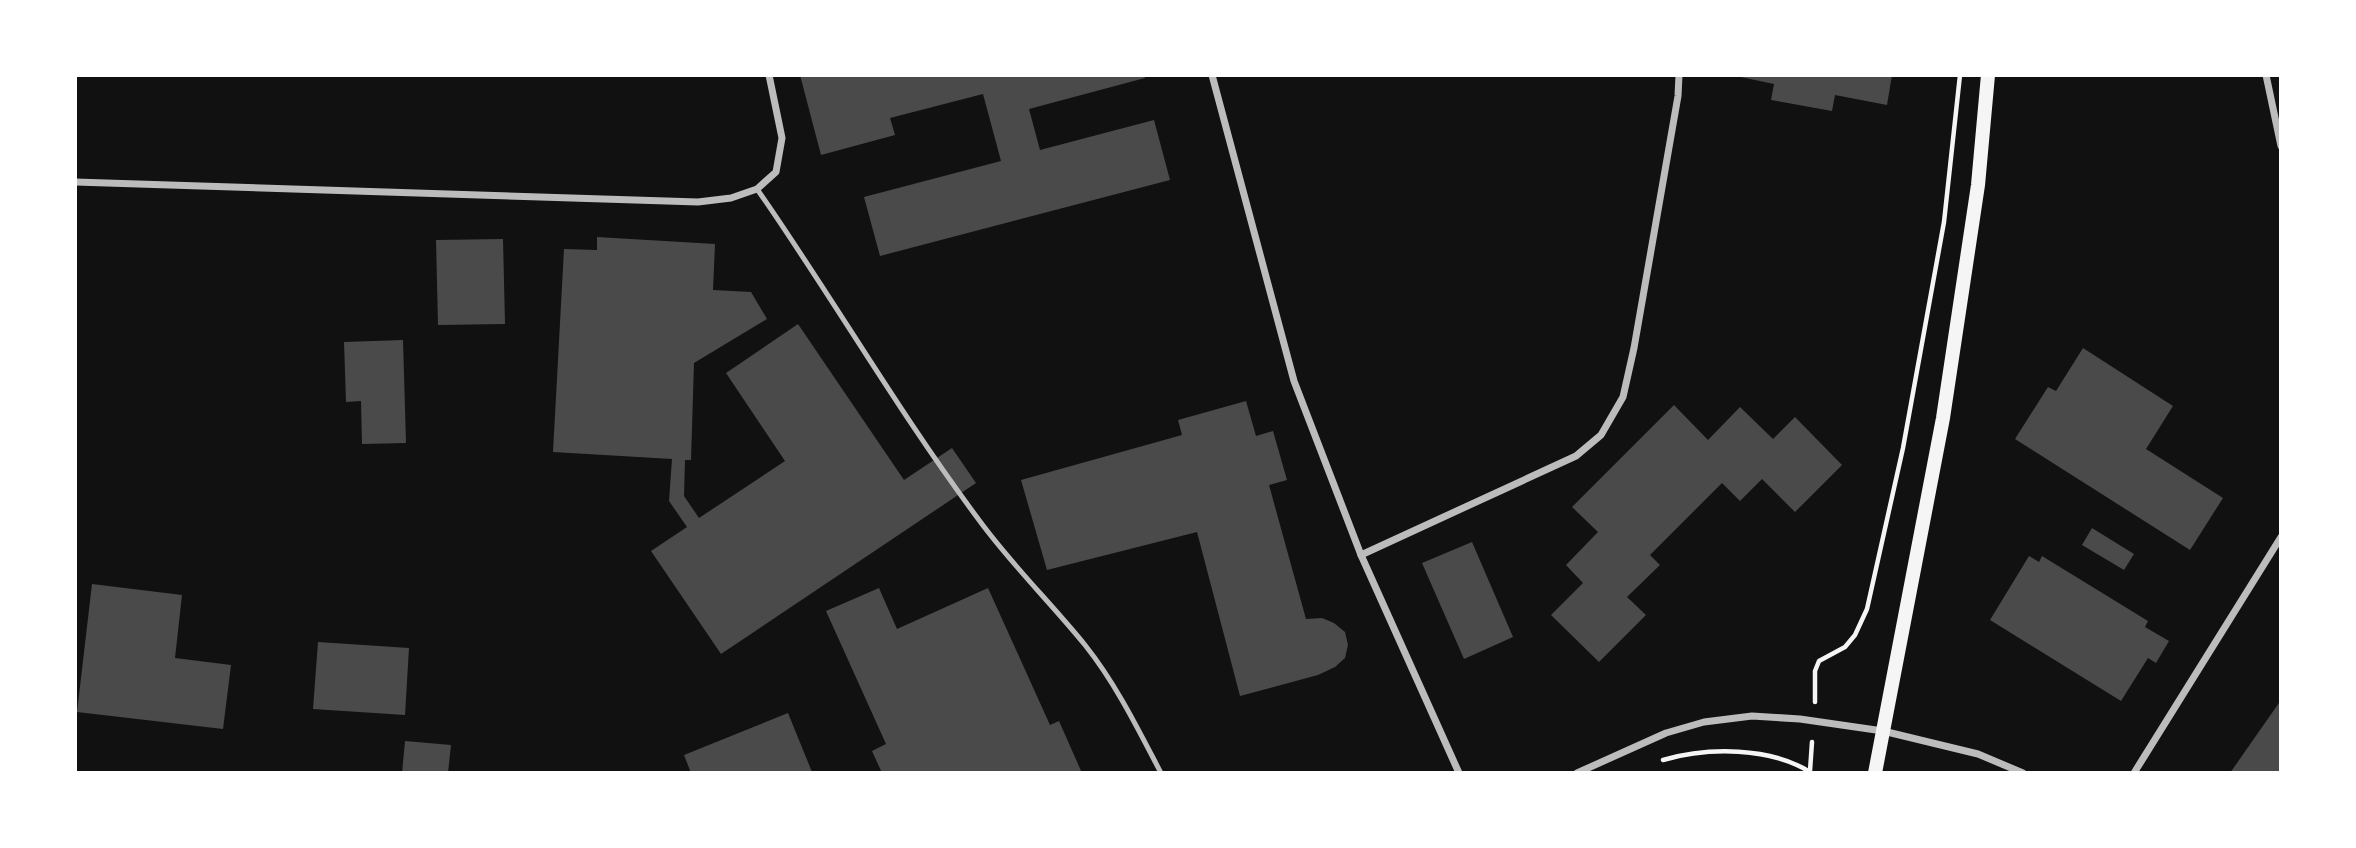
<svg xmlns="http://www.w3.org/2000/svg" width="2356" height="848" viewBox="0 0 2356 848" font-family="'Roboto Condensed',sans-serif">
	<rect width="100%" height="100%" fill="#111"/>
	<g fill="#4a4a4a">
		<path d="M800 75H1144L1145 78 1029 109 1040 150 1154 120 1170 180 880 256 864 197 1001 161 983 94 890 118 895 135 821 155Z"/>
		<path d="M1731 75H1892L1887 105 1835 95 1832 111 1771 100 1774 84Z"/>
		<path d="M597 237 715 244 713 290 751 292 767 319 694 363 691 460H685L684 496 699 518 785 461 726 373 798 324 904 480 952 448 976 483 721 654 651 551 687 527 669 501 672 459 553 452 564 249 597 250Z"/>
		<path d="M503 239 505 324 438 325 436 240Z"/>
		<path d="M403 340 406 443 362 444 361 401 346 402 344 342Z"/>
		<path d="M2083 348 2173 406 2146 449 2223 498 2190 550 2015 439 2048 387 2056 391Z"/>
		<path d="M1246 401 1256 436 1273 431 1287 480 1269 485 1306 619 1322 618 1334 623 1345 632 1348 645 1345 658 1335 667 1318 675 1240 696 1197 532 1047 570 1021 480 1182 435 1178 420Z"/>
		<path d="M1674 405 1708 440 1740 407 1773 439 1795 417 1842 465 1795 512 1762 479 1740 501 1722 483 1650 555 1660 565 1627 597 1646 615 1599 662 1551 615 1583 583 1566 565 1598 532 1572 507Z"/>
		<path d="M2092 528 2134 554 2124 570 2082 545Z"/>
		<path d="M1472 542 1513 637 1464 659 1422 563Z"/>
		<path d="M2029 556 2039 562 2042 556 2148 621 2145 627 2169 641 2156 663 2148 658 2121 701 1990 620Z"/>
		<path d="M92 584 182 595 175 658 231 665 223 729 77 712Z"/>
		<path d="M879 588 897 629 988 588 1050 725 1059 721 1082 773H882L872 751 886 744 826 611Z"/>
		<path d="M318 642 409 648 405 715 313 709Z"/>
		<path d="M2281 700V773H2230Z"/>
		<path d="M788 713 812 772 691 773 684 755Z"/>
		<path d="M405 741 451 745 448 773H402Z"/>
	</g>
	<g fill="none" stroke-linecap="round" stroke-linejoin="round">
		<g stroke="#f5f5f5" stroke-width="4.5">
			<path d="M1815 702V671L1819 661 1845 647 1855 635 1867 609 1903 448 1944 222 1960 75"/>
			<path d="M1663 760C1708 747 1770 747 1810 772"/>
			<path d="M1810 771 1812 742"/>
		</g>
		<path stroke="#bcbcbc" stroke-width="5" d="M757 189C833 298 899 413 979 520 1011 564 1051 603 1085 645 1116 684 1138 729 1161 773"/>
		<g stroke="#bcbcbc" stroke-width="7">
			<path d="M1212 75 1294 381 1361 555 1459 773"/>
			<path d="M2266 75 2281 146"/>
			<path d="M75 182 698 202 731 198 757 189 776 172 782 138 769 75"/>
			<path d="M1361 555 1576 456 1601 435 1623 397 1634 348 1678 96 1679 75"/>
			<path d="M1577 773 1666 733 1704 722 1752 716 1800 719 1883 731 1978 754 2023 773"/>
			<path d="M2134 773 2281 537"/>
		</g>
		<path stroke="#f5f5f5" stroke-width="14" d="M1875 773 1943 418 1978 185 1988 75"/>
	</g>
	<rect width="2356" height="848" fill="none" stroke="#ffffff" stroke-width="154"/>
</svg>
